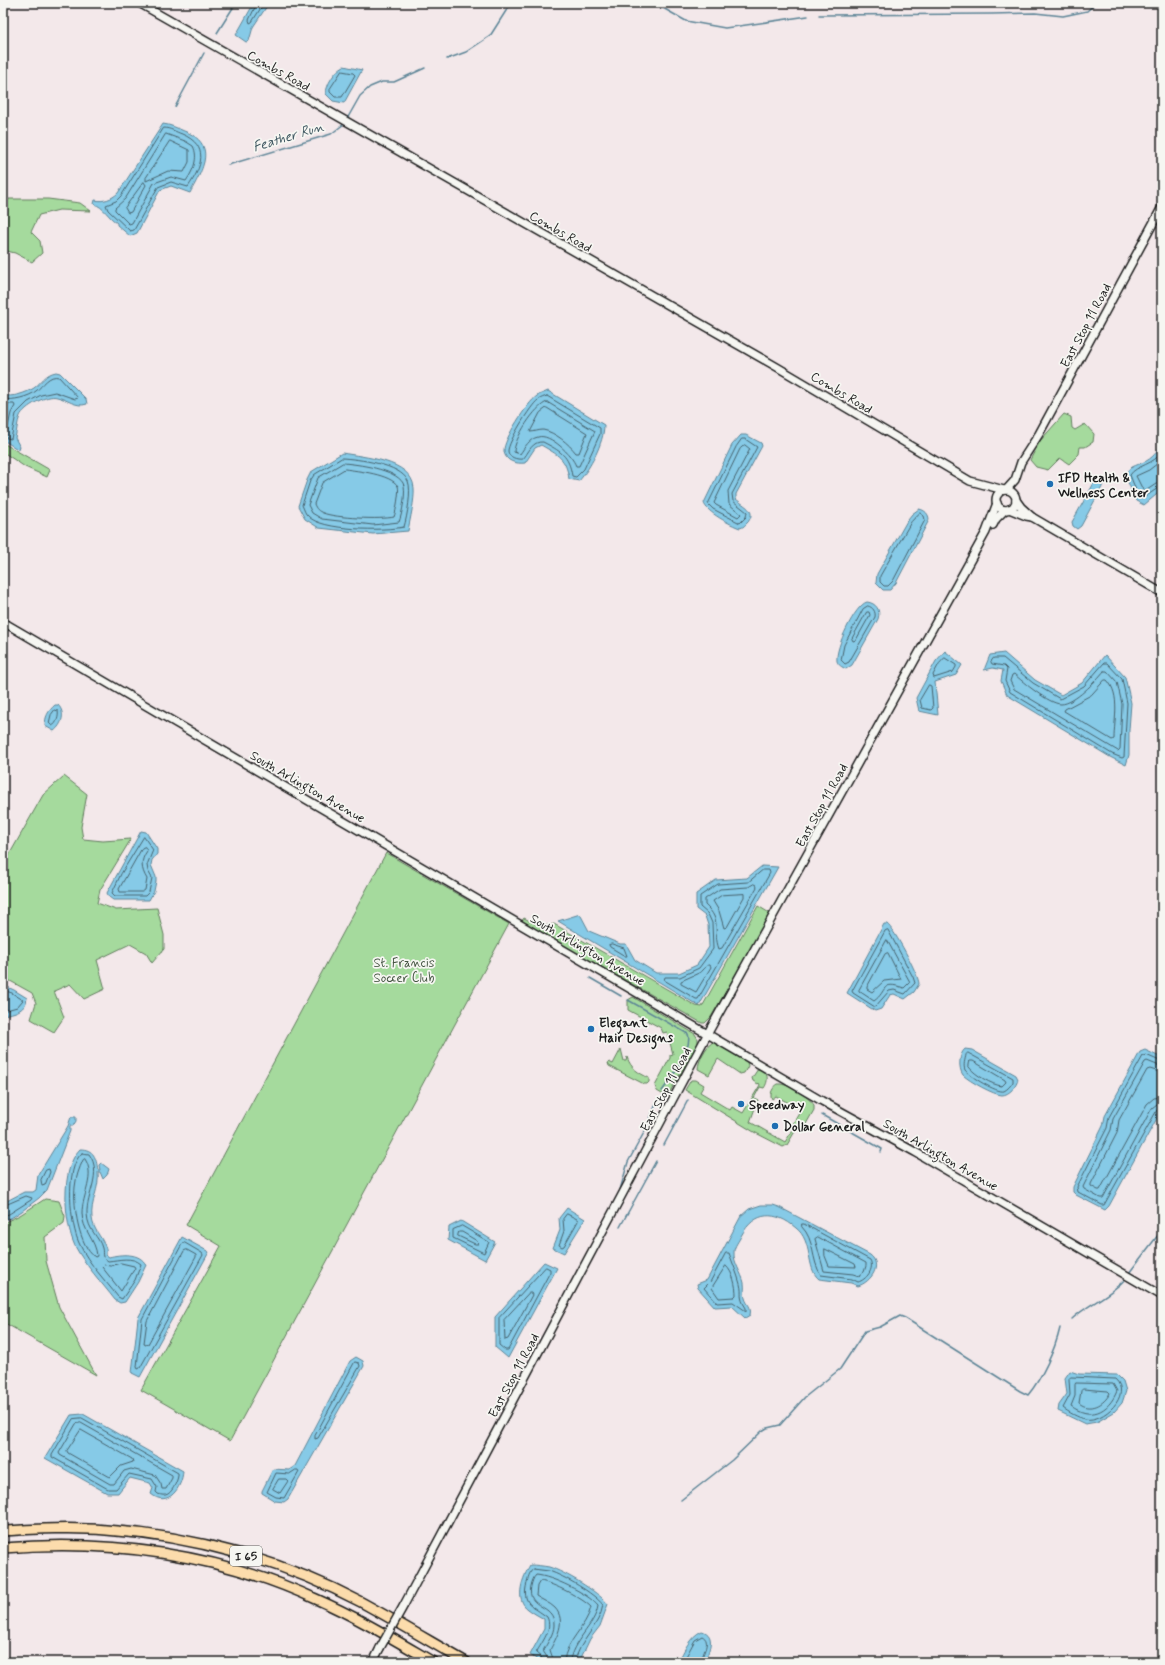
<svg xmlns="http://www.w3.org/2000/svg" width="1165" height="1665" viewBox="0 0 1165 1665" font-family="Mynerve,sans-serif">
	<rect width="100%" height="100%" fill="#f3e8ea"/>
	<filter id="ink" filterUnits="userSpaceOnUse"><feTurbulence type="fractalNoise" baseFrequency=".025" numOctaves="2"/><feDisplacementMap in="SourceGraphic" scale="8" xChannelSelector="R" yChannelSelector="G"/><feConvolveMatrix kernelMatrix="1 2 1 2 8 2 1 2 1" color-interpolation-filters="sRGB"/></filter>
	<g filter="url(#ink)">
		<g fill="#a5da9d" stroke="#607b5c">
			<path d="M10 199H48L80 203 91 211 59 210 39 215 31 232 40 241 42 253 32 262 15 253 3 250V200Z"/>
			<path d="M1064 414 1071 417 1072 428 1075 430 1085 424 1094 434 1093 442 1085 447H1080L1079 454 1069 464 1060 458 1048 470 1036 467 1030 460 1040 441Z"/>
			<path d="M3 443 50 470 47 477 25 467 3 452Z"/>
			<path d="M64 776 87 794 81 827 83 839 103 841 131 839 100 890 97 903 116 910 157 908 164 935V949L152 963 146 953 130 944 97 960 105 989 84 999 70 984 54 991 64 1017 54 1032 31 1019 36 1003 32 993 3 977V854L8 857 43 795Z"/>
			<path d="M386 853 509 924 230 1441 141 1390 221 1246 186 1225Z"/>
			<path d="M758 906 771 914 711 1017 705 1023H702L521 922 524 918C534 923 543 928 554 924L696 1006 702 1007Z"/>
			<path d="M633 997 695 1034 698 1039V1043L671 1090 670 1092 662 1094 657 1091 655 1086 670 1058V1055L673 1054 667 1032 663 1033 661 1028 628 1010V1000Z"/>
			<path d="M713 1042 747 1062 748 1066 744 1073 740 1074 718 1059 709 1075 698 1069C698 1061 706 1046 713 1042Z"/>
			<path d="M621 1049 624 1061H626L627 1057C631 1069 639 1073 649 1078V1082L647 1084H644L609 1066 608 1063 609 1062 613 1064Z"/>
			<path d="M758 1069C769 1070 769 1081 764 1088L760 1087 754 1098 758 1100 750 1122 785 1142 794 1128 792 1125 801 1110 776 1096 772 1099C769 1094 773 1087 778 1084 788 1083 809 1097 814 1105V1110L802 1131 797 1128 787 1145 783 1147 754 1132 685 1090 691 1080H696L704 1085 700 1092 730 1110 732 1107 743 1113 760 1085 759 1083 758 1084 753 1081 752 1078Z"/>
			<path d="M45 1199 59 1201 65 1216 64 1223 45 1237 46 1261 59 1307 96 1375 3 1322V1223L20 1215Z"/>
		</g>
		<g fill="#86cae7" stroke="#5c8496">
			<path d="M254 3H269L253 27 249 41 246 42 236 35Z"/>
			<path d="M344 66 362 70 344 103 333 101 326 94C326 85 335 70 344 66Z"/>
			<path d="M163 124C171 125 177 128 184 131 218 144 203 169 190 193L171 186 160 190 137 233 130 236 117 225V223C108 217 104 207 94 204L95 200C103 202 112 199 118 193Z"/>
			<path d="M56 372 60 373 86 399 87 404C76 408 67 399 57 397 47 394 24 407 20 416 17 423 17 431 15 438L20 447 19 450 3 440V395C12 398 26 393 34 388 42 382 45 374 56 372Z"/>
			<path d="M548 391 604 425C604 443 590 468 579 481L569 479C566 458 558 455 541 445L535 448 525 463C517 464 505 462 504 451 503 440 528 402 537 396 540 394 544 393 548 391Z"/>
			<path d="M741 435H746L761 443 762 446 736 494V499C744 506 757 510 748 522 745 525 744 527 740 528 731 525 706 512 704 503L732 445Z"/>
			<path d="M1161 444 1162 490 1144 505 1136 501 1125 475C1129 466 1136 466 1144 462 1152 459 1158 451 1161 444Z"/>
			<path d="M342 453C363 457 412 460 414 488 415 500 410 519 408 531L373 534 319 528 305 519 298 506 307 480 311 472Z"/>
			<path d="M1100 480 1103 481 1102 487 1081 526 1077 529 1073 526 1072 522 1094 483Z"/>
			<path d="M919 509C925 510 929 514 929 520L896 583 890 590H883L876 583 877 574 908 519 912 514Z"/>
			<path d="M867 602C876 603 881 610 878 619L852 665 846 669C842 667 838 665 837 661 835 648 855 605 867 602Z"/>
			<path d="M945 651 962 665 956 675 935 682 938 715 919 711 916 698 936 661Z"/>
			<path d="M1004 653 1035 680 1061 695 1082 683 1105 655 1125 677 1131 703 1129 730V755L1126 765 1110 757 1007 695 1001 681 1003 670 993 668 984 670 990 655Z"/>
			<path d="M55 705H58C66 713 62 725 54 731L45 726C45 717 48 711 55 705Z"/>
			<path d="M141 831 146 832 157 849V854L152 860 151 865 156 877V881L154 891 149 900H113L109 897 107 893Z"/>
			<path d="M762 866 778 867 699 1006 558 921 580 914 589 931 620 944H626L635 960 656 973H679L697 965 709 947 708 925 705 916 696 909V894L716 880 747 878Z"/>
			<path d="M884 924H887C894 929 919 975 919 984L914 992 905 999 894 994 890 995 881 1009 875 1011 847 993Z"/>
			<path d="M3 985 14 990 27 998C26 1011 14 1013 3 1015Z"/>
			<path d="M965 1049 972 1050 1016 1075 1018 1079C1017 1086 1009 1095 1002 1095 994 1095 969 1081 963 1075 958 1068 959 1054 965 1049Z"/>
			<path d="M1145 1050 1162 1058V1109L1109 1206 1105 1210 1076 1195 1073 1192V1187L1103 1126 1105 1116 1140 1052Z"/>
			<path d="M71 1117H76V1121L73 1126H70V1131L47 1190 39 1198 22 1211 11 1218 3 1220V1203L24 1192H33L36 1190 38 1175 68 1126Z"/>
			<path d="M80 1149C94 1149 96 1158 98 1170H100L99 1165 101 1163 109 1169 107 1175 103 1179 100 1172H98C100 1188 90 1202 92 1218 93 1229 101 1236 105 1246 107 1249 106 1252 106 1255L109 1257C120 1254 140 1252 146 1265L138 1282 125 1302 120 1303 115 1300C102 1283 85 1265 75 1246 64 1222 60 1169 80 1149Z"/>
			<path d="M761 1205H773L779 1207 870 1255C883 1265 871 1282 858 1286L851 1283 819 1279C806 1269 813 1241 796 1228 776 1211 755 1210 741 1236 739 1241 734 1246 734 1252 733 1263 742 1273 744 1283 745 1288 743 1294 745 1298 747 1305 752 1306 750 1315L745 1318 732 1306 715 1307 698 1288 697 1284 707 1280 741 1216 749 1209Z"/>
			<path d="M567 1208 585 1219 564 1253 553 1248 560 1230 559 1218Z"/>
			<path d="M461 1221 495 1242 485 1260 448 1240 449 1227Z"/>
			<path d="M182 1237 209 1252 140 1377 132 1373 138 1318Z"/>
			<path d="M544 1262 557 1268 508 1358 495 1347V1317Z"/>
			<path d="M356 1357 363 1361 364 1366 288 1499 284 1502 275 1501 262 1493V1491L273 1469 289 1470 295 1466 350 1361Z"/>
			<path d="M1070 1371 1079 1374 1117 1375 1123 1381 1126 1391 1122 1403 1114 1412 1097 1422 1085 1424 1058 1411 1059 1405 1067 1394 1065 1378Z"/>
			<path d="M83 1414 183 1471C182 1488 168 1508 151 1494L153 1488 150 1483 130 1478 118 1493H107L45 1458 71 1415Z"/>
			<path d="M530 1565C536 1565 543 1566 549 1567 565 1572 597 1591 608 1604L600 1626 590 1639 579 1662H541L530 1655 544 1629V1619C539 1616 533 1613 528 1609 514 1599 523 1577 530 1565Z"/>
			<path d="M702 1631C717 1635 708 1652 705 1662H678C684 1651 690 1636 702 1631Z"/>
		</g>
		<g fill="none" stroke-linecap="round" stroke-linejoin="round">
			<g stroke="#46626d" stroke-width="1">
				<path d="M257 3 249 20 250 23 252 22 264 3"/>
				<path d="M342 71 353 73 355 75 342 97H335L330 92V89Z"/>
				<path d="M164 128C170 128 176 132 182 134 210 146 202 167 188 187L171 182 158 187 134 230 130 231 108 210 106 205 116 201 121 196Z"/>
				<path d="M166 134 185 141 193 146C199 158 193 171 186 181L171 177 154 183 132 223 129 224 115 210V208L125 199Z"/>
				<path d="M170 141 189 150V162L184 172 168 171 146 181V178Z"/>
				<path d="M144 182 146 185 131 212 128 213 125 208Z"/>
				<path d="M547 396 600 428V434L584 469 576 477 572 476C569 455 560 451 543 442 532 441 529 452 523 459 517 460 508 457 508 451 508 442 531 405 538 400 541 398 544 397 547 396Z"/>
				<path d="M3 399C12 401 29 397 36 391 43 386 49 374 59 377L78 398 75 399 55 392 41 395 28 402 16 414 11 439 3 437"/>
				<path d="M547 402 595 431 579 466H576C572 455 550 433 538 437 529 439 525 447 520 454L514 452C514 439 535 406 547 402Z"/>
				<path d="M3 404H14L15 406 11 413 7 431 3 432"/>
				<path d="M547 408 587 433 579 453H576C569 444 555 432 543 430 539 430 534 432 530 432L540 413Z"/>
				<path d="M742 439H745L757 447 732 494 733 501 747 512 746 517 740 523 713 509 708 504 736 447Z"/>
				<path d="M745 445 750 449 728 491 729 504 741 514 738 517 716 505 714 503 740 449Z"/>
				<path d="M1162 451C1155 465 1136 465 1130 475L1139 498 1142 499 1158 488 1162 487"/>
				<path d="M342 458C358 459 400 464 408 481 412 490 407 517 404 527 385 531 321 531 308 516 305 514 304 509 302 505L310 481 314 475Z"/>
				<path d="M1162 460 1149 470 1136 476 1144 492 1156 484 1162 482"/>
				<path d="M343 463C357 464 395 469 403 483 407 489 402 515 399 522L373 525 322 519 312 513 308 505 318 478Z"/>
				<path d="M345 469C358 471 390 474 398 486 400 490 396 512 394 517 381 520 335 518 323 513 318 511 316 509 314 504L322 483Z"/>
				<path d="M920 513 924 516 925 520 893 581 888 586H884L880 582V576L911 522Z"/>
				<path d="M868 606C873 607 876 612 875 617L849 662 845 664 841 660 844 645 863 609Z"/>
				<path d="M867 612H869L870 615 856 640 853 641 852 639Z"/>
				<path d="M945 658 956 665V667L953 672 934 678 933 675 939 664Z"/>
				<path d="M994 658H1003L1033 683 1060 699 1084 686 1104 663H1107L1122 679 1127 703 1124 757 1122 758 1112 754 1010 692 1005 681 1007 669 1004 666 992 664 991 662Z"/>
				<path d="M1104 671H1107L1117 682 1122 704 1120 749 1118 751 1014 689 1010 681 1012 675 1014 674C1023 682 1049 704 1061 704 1074 704 1096 681 1104 671Z"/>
				<path d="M1105 680H1107C1121 695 1114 720 1114 739L1112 740 1064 711 1065 709 1091 695Z"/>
				<path d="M929 685 931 686 933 708 931 710 922 708 920 700Z"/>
				<path d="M55 710 58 711C59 716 57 724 52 726L49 723 51 715Z"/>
				<path d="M144 837 153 850 147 865 148 871 152 878 149 892 145 896H115L112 893 121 874Z"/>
				<path d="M145 847 147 851C140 861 141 869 147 879L145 890 142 892H120L119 889 142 848Z"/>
				<path d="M763 870H769L770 873 698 999H696L664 980 665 977H680L699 968 713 949 712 923 708 914 700 907V896L718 884 748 882Z"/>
				<path d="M754 884 756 885 757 887 722 948 719 949C712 930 723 921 705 905V899L720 889 748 887Z"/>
				<path d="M744 894V897L727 927 724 928 719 911 713 901 722 895Z"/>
				<path d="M888 930 913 977 915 983 905 994 894 990 889 991 875 1007 853 993 852 991 885 931Z"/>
				<path d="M887 940 910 982 904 988C880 980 888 991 874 1001L859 991V990Z"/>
				<path d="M612 944 624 948 627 956H625L610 947 609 945Z"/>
				<path d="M888 953 901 979 884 981 872 992 867 989V987L885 954Z"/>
				<path d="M708 965H710L711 967 696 992 681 984V981L701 972Z"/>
				<path d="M3 990 12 993 23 1000 17 1007 3 1011"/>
				<path d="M968 1053 1013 1078V1082C1011 1085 1008 1089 1004 1091 997 1093 969 1076 965 1070 963 1065 965 1060 966 1055Z"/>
				<path d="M970 1061H973L1005 1080 1006 1082 1002 1086C992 1085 975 1075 969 1067Z"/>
				<path d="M1162 1062 1146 1055 1143 1056 1109 1117 1107 1128 1077 1187 1078 1192 1102 1205H1104L1157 1110 1162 1108"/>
				<path d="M1162 1067 1147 1061 1145 1062 1113 1119 1111 1130 1083 1187 1084 1189 1100 1198H1103L1152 1108 1157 1104 1162 1103"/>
				<path d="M1162 1073 1150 1069 1147 1070 1119 1120 1117 1133 1091 1184V1186L1098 1190H1100L1147 1104 1154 1098 1162 1097"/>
				<path d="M82 1153 89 1154C103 1173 86 1195 87 1214 88 1231 99 1236 102 1248 103 1251 102 1254 103 1257L108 1261C119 1260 132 1256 141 1264L135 1280 122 1299 118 1297C105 1280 89 1264 80 1245 70 1226 64 1168 82 1153Z"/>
				<path d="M85 1159C96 1176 82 1195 82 1213 82 1230 96 1240 97 1256L95 1257C79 1246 73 1206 75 1187 76 1177 79 1169 83 1160Z"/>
				<path d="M46 1170 49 1169 50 1172 45 1185 42 1186 41 1180Z"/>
				<path d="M3 1206 26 1196 32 1198 31 1200 9 1214 3 1216"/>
				<path d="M567 1214 577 1219 578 1221 564 1246 562 1247 559 1245 564 1231 563 1219Z"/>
				<path d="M802 1224H804L870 1260C875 1269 866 1280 858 1282L852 1279 821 1275C811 1260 815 1240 802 1227Z"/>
				<path d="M462 1226 489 1242 484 1253 453 1238V1230Z"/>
				<path d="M459 1232H462L477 1241 478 1244H475L458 1236Z"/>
				<path d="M818 1237 866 1263V1266L864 1272 859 1276 853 1274 824 1271 815 1239Z"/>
				<path d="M185 1243 202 1253 203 1255 140 1368 138 1369 137 1367 142 1319 182 1244Z"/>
				<path d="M825 1249 855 1264 856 1267 829 1266 825 1256Z"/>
				<path d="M187 1250 196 1255V1257L148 1344 145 1345 144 1343 147 1321 184 1251Z"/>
				<path d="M726 1253H729C733 1264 737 1273 740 1284 743 1295 738 1296 746 1308V1311L733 1302 717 1303 704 1288 710 1282Z"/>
				<path d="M121 1263 134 1266 135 1268 121 1291 102 1267 104 1265 110 1266Z"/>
				<path d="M726 1266C733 1272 736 1286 736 1295L734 1297 719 1298 712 1288Z"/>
				<path d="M546 1267 550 1269V1272L508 1350H505L499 1345V1318Z"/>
				<path d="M529 1293H531L532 1295 508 1339 505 1340 504 1320Z"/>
				<path d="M355 1362 359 1363 360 1366 318 1438 315 1439V1436Z"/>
				<path d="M1071 1377 1115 1379C1133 1395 1103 1423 1085 1419 1079 1418 1068 1412 1063 1408L1070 1395 1069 1379Z"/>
				<path d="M1076 1383 1113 1384 1117 1391C1108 1413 1090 1420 1071 1406L1075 1396V1385Z"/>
				<path d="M1083 1389 1108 1391 1110 1393C1104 1405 1090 1412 1079 1403L1081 1391Z"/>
				<path d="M82 1418 178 1473C179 1478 173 1491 168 1494 165 1496 161 1495 158 1494L156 1492 157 1487 152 1479 129 1474 116 1489H108L52 1457V1455L73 1419Z"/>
				<path d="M81 1423 172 1475V1478L166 1489H162L161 1484 155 1475 131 1469 124 1471 114 1484H110L60 1455 59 1453 76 1424Z"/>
				<path d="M81 1430 132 1459 133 1462 121 1466 110 1477 68 1453 67 1451Z"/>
				<path d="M296 1470H298L299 1472 284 1498 276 1497 267 1492 276 1473 289 1474Z"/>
				<path d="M279 1479H286L288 1481 280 1493 273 1489Z"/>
				<path d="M543 1662 542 1658 536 1653C542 1642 553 1629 547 1617 533 1606 521 1604 527 1583 528 1578 529 1573 533 1569 538 1570 544 1570 549 1571 564 1576 594 1593 603 1605 600 1626 578 1642 575 1662"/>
				<path d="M548 1662 547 1657 543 1651C547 1643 554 1634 554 1625 555 1603 526 1610 531 1586 532 1582 533 1578 536 1575 551 1576 588 1593 598 1606 595 1626 571 1642 570 1662"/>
				<path d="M554 1662 550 1650C556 1638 567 1621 555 1608 550 1603 542 1600 536 1596L537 1586 540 1581C553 1583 582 1598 591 1607 587 1627 565 1641 564 1662"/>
				<path d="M683 1662 695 1640 702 1636C712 1641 702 1653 701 1662"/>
			</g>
			<g stroke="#5c8496" stroke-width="1.5">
				<path d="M654 3 686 21 725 28 808 16"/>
				<path d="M819 15 992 14 1035 13 1063 16 1087 11 1096 3"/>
				<path d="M217 33 236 3"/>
				<path d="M447 59 466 52 490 36 511 3"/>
				<path d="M175 107 204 53"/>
				<path d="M347 119 360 96 370 87 382 82H394L425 68"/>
				<path d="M228 165 331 134 344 124"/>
				<path d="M590 978 621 996"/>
				<path d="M628 1000 688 1034C693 1048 671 1080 662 1091"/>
				<path d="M822 1115 882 1149 881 1152"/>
				<path d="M664 1145 688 1100"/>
				<path d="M620 1190 628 1162 646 1129 656 1104"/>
				<path d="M620 1227 656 1161"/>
				<path d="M1129 1273 1162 1230"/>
				<path d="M1072 1319C1088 1304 1112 1295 1126 1278"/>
				<path d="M681 1500 732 1460 762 1431 767 1428 780 1425 805 1397 840 1369 865 1331 880 1327 900 1316 905 1318 1020 1391 1028 1395C1042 1378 1055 1350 1060 1328"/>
			</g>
			<defs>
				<g id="secondary">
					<path d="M139 3 777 367 970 481 1004 490"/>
					<path d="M1006 490 1015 480 1021 462 1039 434 1162 207"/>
					<circle cx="1006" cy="500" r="10"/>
					<path d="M1016 500 1021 507 1032 517 1162 593"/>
					<path d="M1009 509 1026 516 1032 517"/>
					<path d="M993 525 996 519 1005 510"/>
					<path d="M3 622 822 1101 915 1152 1162 1296"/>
					<path d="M404 1605 708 1033 986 532 997 503"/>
					<path d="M373 1662 380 1648"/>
				</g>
				<g id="highway">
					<path d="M3 1531C37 1529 72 1527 106 1530 194 1536 283 1561 361 1602 396 1621 431 1642 466 1662"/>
					<path d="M3 1548C109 1539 219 1554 316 1599 357 1617 395 1640 433 1662"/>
				</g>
			</defs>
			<use href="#secondary" stroke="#1c1c1c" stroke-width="10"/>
			<use href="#highway" stroke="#1c1c1c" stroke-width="12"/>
			<use href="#secondary" stroke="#f6f6f2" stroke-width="7"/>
			<use href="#highway" stroke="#fcdcac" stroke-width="9"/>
			<defs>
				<path id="secondary-bridge" d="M380 1648 404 1605"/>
			</defs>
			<use href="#secondary-bridge" stroke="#1c1c1c" stroke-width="10" stroke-linecap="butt"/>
			<use href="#secondary-bridge" stroke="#f6f6f2" stroke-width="7"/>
		</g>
	</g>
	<g fill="#1f6fb2" stroke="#f6f6f2" stroke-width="1.5">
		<circle cx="1050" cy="484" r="4"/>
		<circle cx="591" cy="1029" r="4"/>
		<circle cx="741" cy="1104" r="4"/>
		<circle cx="775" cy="1126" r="4"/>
	</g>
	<g text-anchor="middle" stroke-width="3.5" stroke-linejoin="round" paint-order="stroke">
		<rect fill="#f6f6f2" stroke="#5d5d5c" stroke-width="1" x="230" y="1546" width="32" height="20" rx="3"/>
		<g font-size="12" font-weight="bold" fill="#1c1c1c">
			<text x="246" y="1560">I 65</text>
		</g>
		<g font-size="13" fill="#1c1c1c" stroke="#f6f6f2">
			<text transform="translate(279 70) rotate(29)" y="5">Combs Road</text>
			<text transform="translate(561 231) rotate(30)" y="5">Combs Road</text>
			<text transform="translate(1085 325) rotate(-62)" y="5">East Stop 11 Road</text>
			<text transform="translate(842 392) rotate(31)" y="5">Combs Road</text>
			<text transform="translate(308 786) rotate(30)" y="5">South Arlington Avenue</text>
			<text transform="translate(821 805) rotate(-61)" y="5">East Stop 11 Road</text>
			<text transform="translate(588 949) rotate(30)" y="5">South Arlington Avenue</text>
			<text transform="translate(665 1089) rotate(-62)" y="5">East Stop 11 Road</text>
			<text transform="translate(941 1154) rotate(30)" y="5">South Arlington Avenue</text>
			<text transform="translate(513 1375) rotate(-62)" y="5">East Stop 11 Road</text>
		</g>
		<g font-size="13" font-weight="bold" fill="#1c1c1c" stroke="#f6f6f2" text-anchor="start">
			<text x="1058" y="482">IFD Health &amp;<tspan x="1058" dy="15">Wellness Center</tspan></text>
			<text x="599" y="1027">Elegant<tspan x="599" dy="15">Hair Designs</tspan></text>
			<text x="749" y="1109">Speedway</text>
			<text x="783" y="1131">Dollar General</text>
		</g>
		<g font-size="13" fill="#455543" stroke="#f6f6f2">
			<text x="404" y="967">St. Francis<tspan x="404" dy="15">Soccer Club</tspan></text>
		</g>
		<g font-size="14" font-style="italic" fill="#415963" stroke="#f6f6f2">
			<text transform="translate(288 136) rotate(-17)" y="5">Feather Run</text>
		</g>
	</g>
	<rect width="1165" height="1665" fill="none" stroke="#f6f6f2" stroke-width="16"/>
	<rect x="8" y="8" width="1149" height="1649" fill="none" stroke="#1c1c1c" stroke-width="1.5" filter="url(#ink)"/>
</svg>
